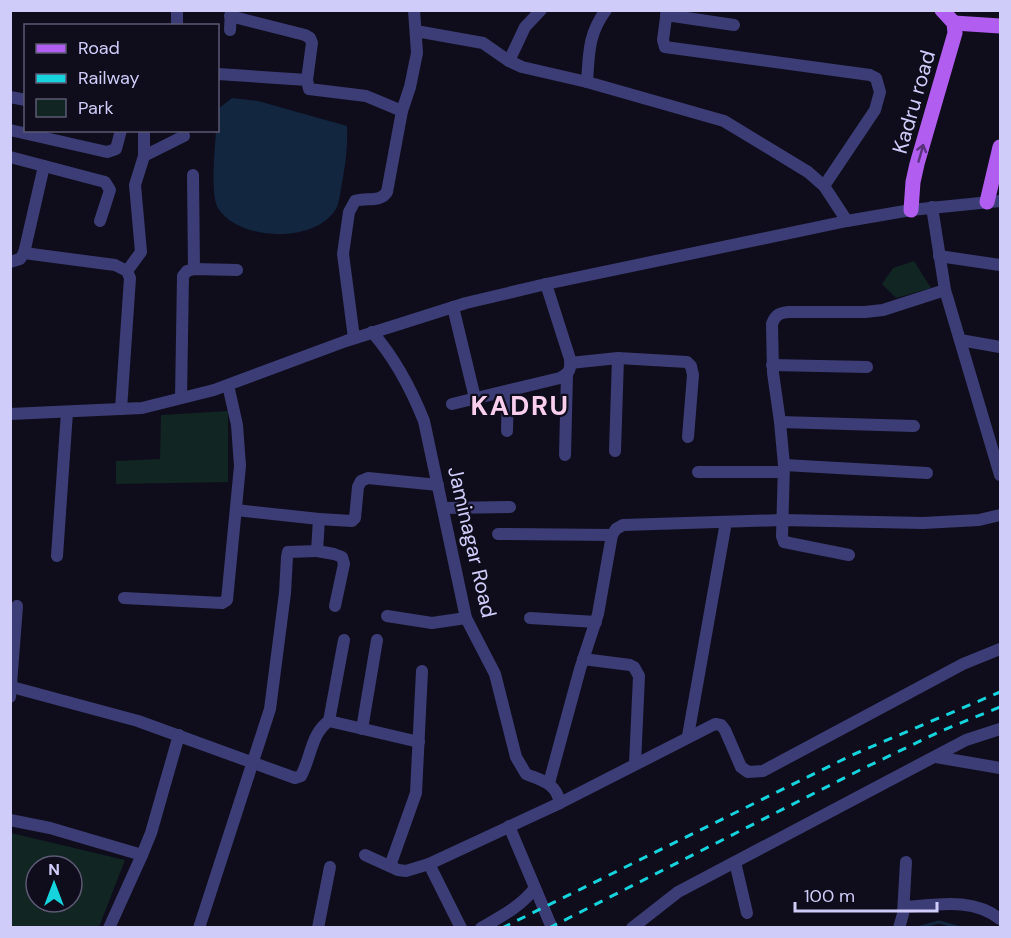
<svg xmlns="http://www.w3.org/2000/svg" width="1011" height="938" viewBox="0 0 1011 938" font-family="'DM Sans',sans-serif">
	<rect width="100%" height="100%" fill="#0f0d1b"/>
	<g fill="#112523" fill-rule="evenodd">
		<path d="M914 261 931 288 896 298 882 284 893 268Z"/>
		<path d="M228 411V482L116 484V461L160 459 161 415Z"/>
		<path d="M11 833 125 860 99 927H11ZM36 866H72V902H36Z"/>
	</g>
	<path fill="#122640" d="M232 98 258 101 347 126C348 150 345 166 341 189 340 194 339 202 337 207 318 244 239 242 218 208 210 195 215 147 216 131L218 130 219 108Z"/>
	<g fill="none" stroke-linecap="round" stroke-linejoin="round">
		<path stroke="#122640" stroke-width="3" d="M917 928 939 922 961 928"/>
		<g stroke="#3c3d76" stroke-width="12">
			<path d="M177 10V26"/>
			<path d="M667 10 663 40 665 47 870 75 876 78 880 92 875 110 824 186"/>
			<path d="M666 15 734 25"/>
			<path d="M230 16 305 35 310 38 312 43 307 80 309 89 366 96 402 111"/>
			<path d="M230 30 231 10"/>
			<path d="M416 31 483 43 509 61 522 67 587 82 724 121 808 172 824 186 847 221"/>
			<path d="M509 61 525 27 541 10"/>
			<path d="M218 74 307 80"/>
			<path d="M587 82C589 54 588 34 606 10"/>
			<path d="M10 97 26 100"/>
			<path d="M10 130 107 152 116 149 121 130"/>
			<path d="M144 156 184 136"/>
			<path d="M10 157 105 182 110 190 100 221"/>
			<path d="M193 175 194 269"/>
			<path d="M932 207 945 290 1000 475"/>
			<path d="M24 253 115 265 127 271 130 278 121 409"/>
			<path d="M939 256 1000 265"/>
			<path d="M10 262 20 259 24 253 44 166"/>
			<path d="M127 271 141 252 135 185 144 156V130"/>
			<path d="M453 307 475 398"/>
			<path d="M372 332C394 357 412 391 424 421L466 618 495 674 516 757 526 774C543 781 556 783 560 803"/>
			<path d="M354 338 343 254 349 212 355 201C366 197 380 203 387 192L402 111 410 87 417 53 414 10"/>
			<path d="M960 340 1000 347"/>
			<path d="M570 363 618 358 687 362 691 366 693 375 688 437"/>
			<path d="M772 365 867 367"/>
			<path d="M181 398 183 276 187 271 194 269 237 270"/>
			<path d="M452 404 560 378C570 373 571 369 570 359L546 284"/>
			<path d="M10 414 142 408 214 390 346 341 466 303 546 284 847 221 911 210 1000 201"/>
			<path d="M780 422 914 426"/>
			<path d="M507 431 508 391"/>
			<path d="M615 451 618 358"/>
			<path d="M565 455 567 374"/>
			<path d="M784 465 927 473"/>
			<path d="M698 472H783"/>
			<path d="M443 508 510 507"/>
			<path d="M236 510 319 519 317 551 334 554 342 557 344 564 335 606"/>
			<path d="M319 519 352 521 355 518 358 487 361 481 368 478 438 485"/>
			<path d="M498 534 612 535"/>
			<path d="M849 555 784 542 782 536 784 465 780 422 773 373 772 324C775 315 779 313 789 312H865L883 310 945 290"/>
			<path d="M57 556 67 412"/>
			<path d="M124 598 222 603 227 600 240 466 237 425 228 385"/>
			<path d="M387 616 432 623 466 618"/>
			<path d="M530 618 596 622"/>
			<path d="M344 640 329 721 419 742"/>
			<path d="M583 659 630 665 634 667 639 676 635 764"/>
			<path d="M12 687 138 721 295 778 301 776C311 758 311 733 329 721"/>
			<path d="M10 697 17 606"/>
			<path d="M362 729 377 640"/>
			<path d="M688 736 726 522"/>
			<path d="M936 757 1000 768"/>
			<path d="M549 783 580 669 598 614 612 535 616 529 623 525 782 520 923 523 979 520 1000 515"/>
			<path d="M10 820 50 828 142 855 109 928"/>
			<path d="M509 826 552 928"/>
			<path d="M142 855 151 833 179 735"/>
			<path d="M365 855 398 870 406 871 429 864 560 803 715 724 721 725 725 730 741 767 748 772 763 771 963 664 1000 649"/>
			<path d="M735 862 747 913"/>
			<path d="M429 864 461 928"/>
			<path d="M390 866 416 793 422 671"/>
			<path d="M904 907C937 905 972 897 1000 919"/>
			<path d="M199 928 270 709 285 593 287 557 288 552 317 551"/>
			<path d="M318 928 330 867"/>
			<path d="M481 928C502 916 520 907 535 888"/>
			<path d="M632 928 678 892 966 740 1000 729"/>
			<path d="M899 928 903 914 906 862"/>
		</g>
		<g stroke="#b15df0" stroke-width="15">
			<path d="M954 23 1000 26"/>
			<path d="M987 202 1000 147"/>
			<path d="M911 210 913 182 917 164 955 33 954 23 942 10"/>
		</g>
		<g stroke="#15d4dd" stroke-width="3" stroke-dasharray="9 8" stroke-linecap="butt">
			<path d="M502 928 852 755 1000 692"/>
			<path d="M549 928 860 770 941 731 1000 707"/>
		</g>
	</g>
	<defs><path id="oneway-shaft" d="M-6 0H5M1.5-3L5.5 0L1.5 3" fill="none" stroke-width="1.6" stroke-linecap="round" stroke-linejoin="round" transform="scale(1.5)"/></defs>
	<use stroke="#58317b" href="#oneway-shaft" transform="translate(921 153) rotate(-74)"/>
	<g text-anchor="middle" stroke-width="4.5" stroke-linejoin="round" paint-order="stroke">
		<g font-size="21" fill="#cfccfa" stroke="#0f0d1b">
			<text transform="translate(914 102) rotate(-74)" y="7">Kadru road</text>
			<text transform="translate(472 542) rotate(77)" y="7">Jaminagar Road</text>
		</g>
		<g font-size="27" font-weight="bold" letter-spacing="1.5" fill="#faceed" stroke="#0f0d1b">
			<text x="520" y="415">KADRU</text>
		</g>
	</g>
	<rect width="1011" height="938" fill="none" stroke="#cfccfa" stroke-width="24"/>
	<rect x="24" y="24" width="195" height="108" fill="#0f0d1b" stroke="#5c5974" stroke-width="1.5"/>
	<rect x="36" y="44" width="30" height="9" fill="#b15df0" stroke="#5c5974" stroke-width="1.5"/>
	<text x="78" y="54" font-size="18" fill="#cfccfa">Road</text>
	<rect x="36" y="74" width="30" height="9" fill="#15d4dd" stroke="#5c5974" stroke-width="1.5"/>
	<text x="78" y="84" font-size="18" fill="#cfccfa">Railway</text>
	<rect x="36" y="99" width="30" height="18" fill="#112523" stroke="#5c5974" stroke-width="1.5"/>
	<text x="78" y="114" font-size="18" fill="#cfccfa">Park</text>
	<g transform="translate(54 884)"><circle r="28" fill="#0f0d1b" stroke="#5c5974" stroke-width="1.5"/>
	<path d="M0-4.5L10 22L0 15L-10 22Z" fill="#15d4dd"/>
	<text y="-9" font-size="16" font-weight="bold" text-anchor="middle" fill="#cfccfa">N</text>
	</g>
	<path d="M795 902v9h142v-9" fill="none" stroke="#cfccfa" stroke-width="3"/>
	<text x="804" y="902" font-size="18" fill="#cfccfa" stroke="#0f0d1b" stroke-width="4.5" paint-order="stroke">100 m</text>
</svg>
